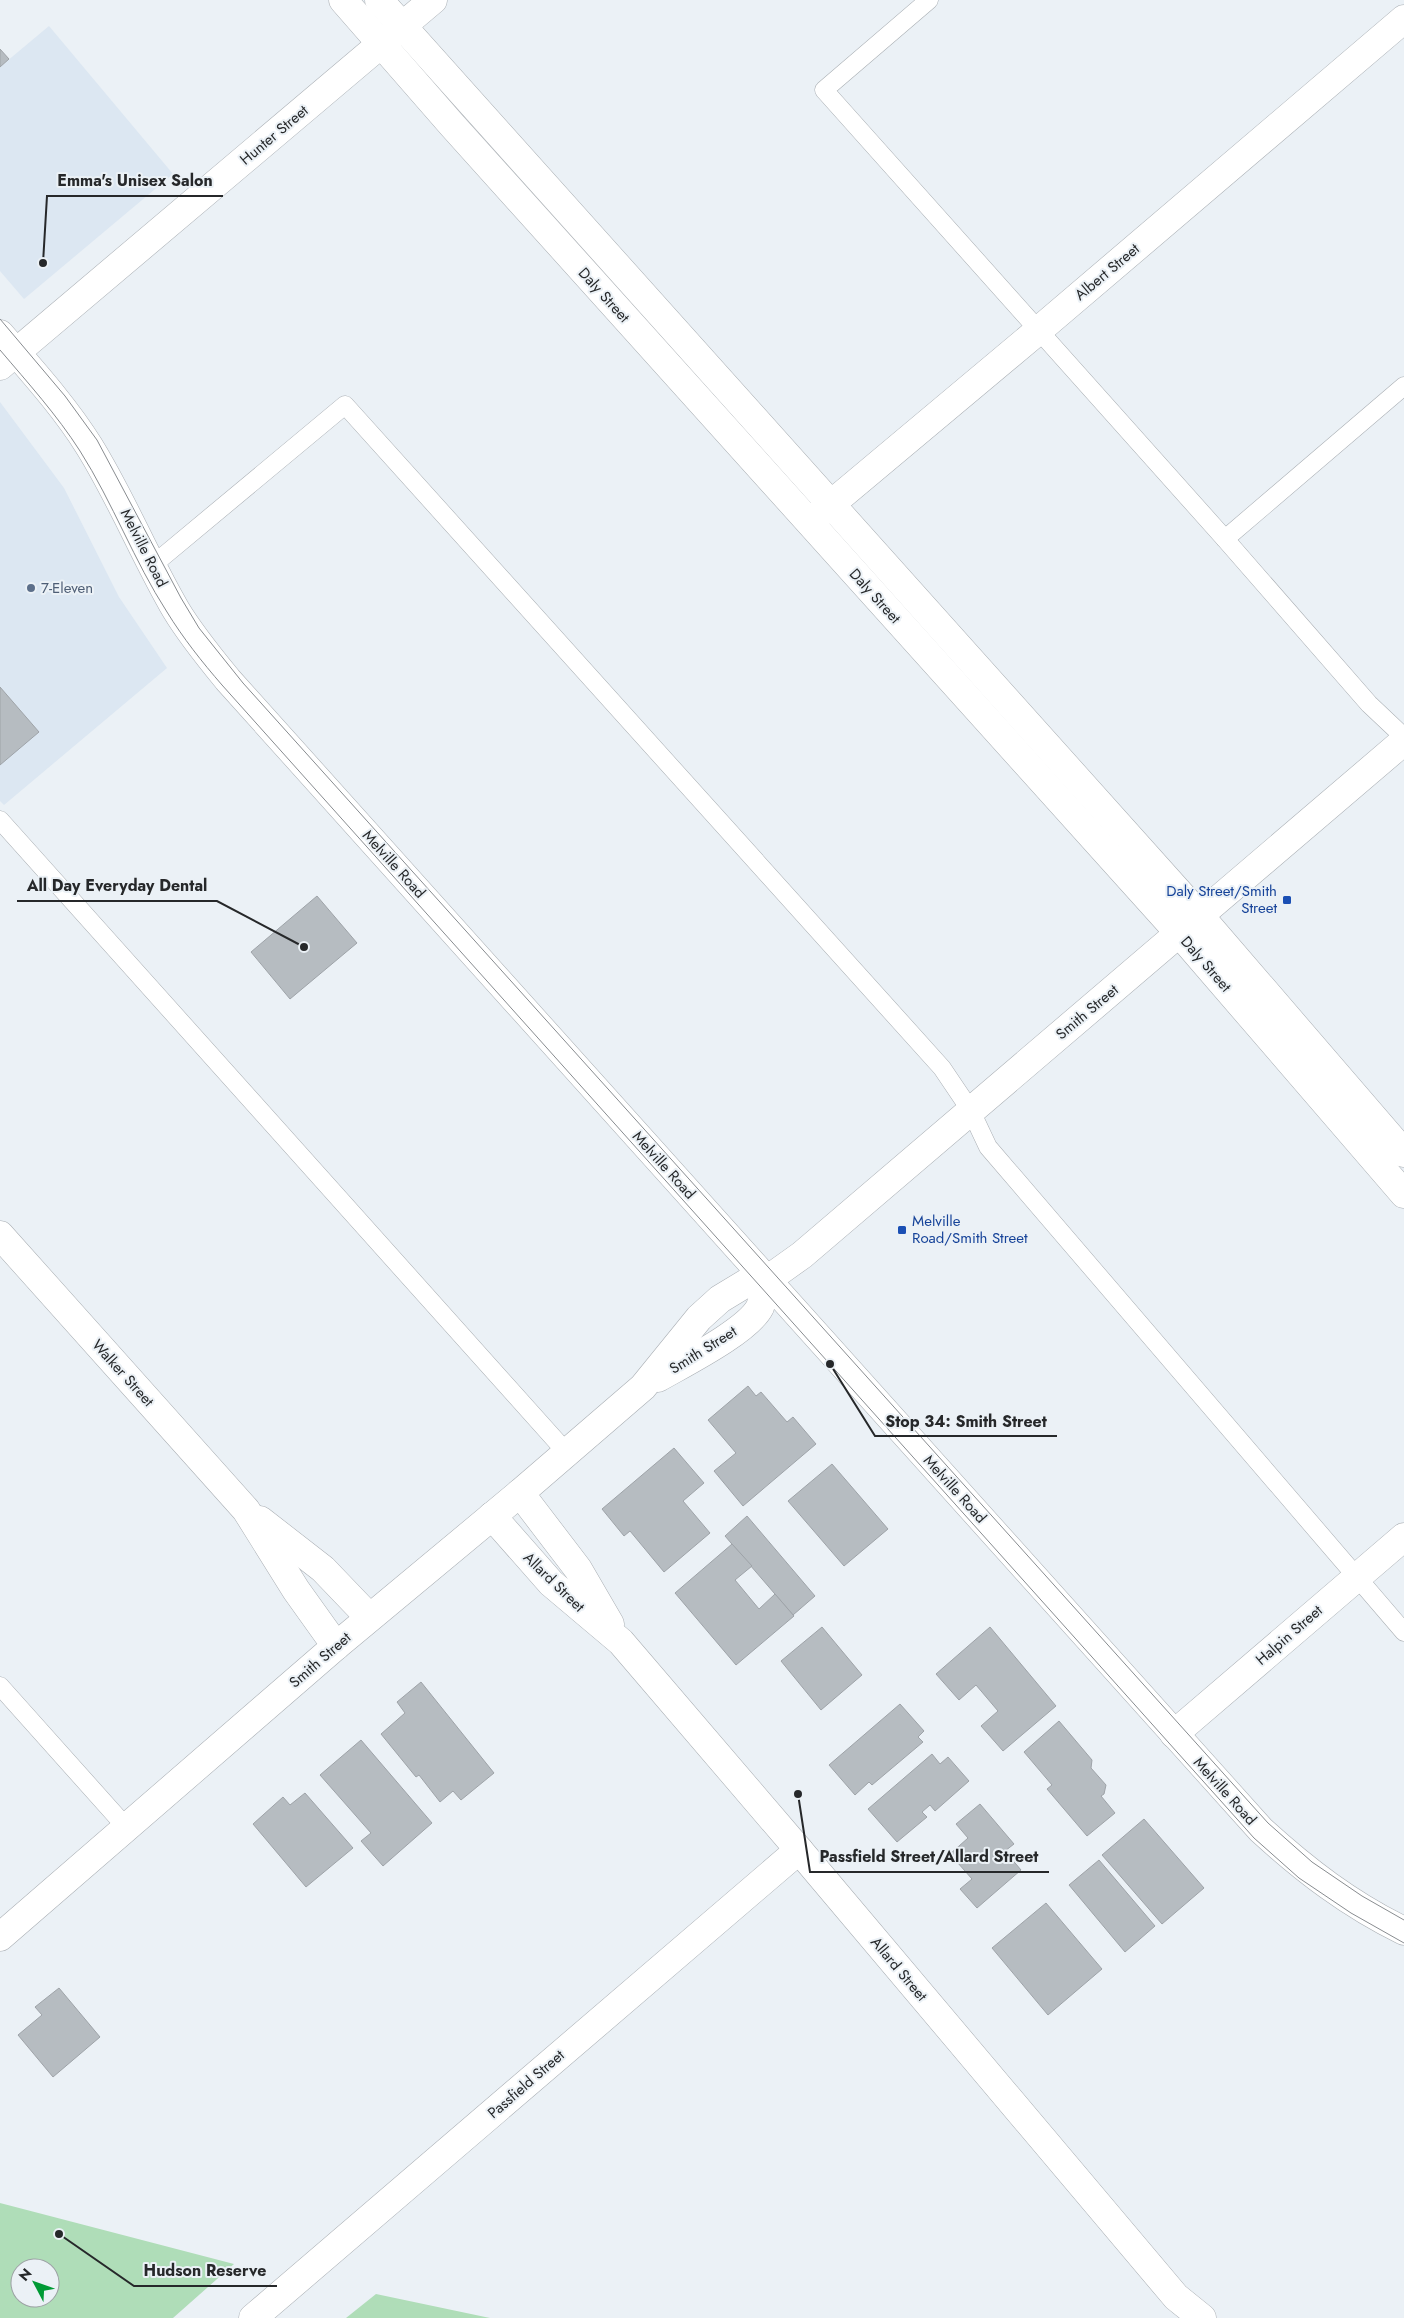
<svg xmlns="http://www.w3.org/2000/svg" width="1404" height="2318" viewBox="0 0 1404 2318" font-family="Jost,sans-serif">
	<rect width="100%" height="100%" fill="#ebf1f6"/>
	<g fill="#dce7f2">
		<path d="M49 26 173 174 24 299 0 271V67Z"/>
		<path d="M0 402 64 488 119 597 167 668 4 805 0 801Z"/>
	</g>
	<g fill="#afddb8" fill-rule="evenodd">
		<path d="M0 2203 234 2264 173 2318H0ZM20 2268H50V2298H20Z"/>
		<path d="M376 2294 490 2318H346Z"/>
	</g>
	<g fill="#b6bcc1" stroke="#9ea3a8">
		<path d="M0 49 9 59 0 67Z"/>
		<path d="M0 687 39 732 0 765Z"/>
		<path d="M317 896 357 943 290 999 251 952Z"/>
		<path d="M748 1386 756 1396 761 1392 787 1422 793 1417 816 1444 743 1506 714 1471 736 1453 708 1420Z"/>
		<path d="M674 1448 704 1483 683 1501 710 1533 664 1572 630 1531 624 1536 602 1509Z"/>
		<path d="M832 1464 888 1529 844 1566 788 1501Z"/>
		<path d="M747 1516 815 1596 793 1615 725 1536Z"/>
		<path d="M732 1544 752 1566 735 1580 759 1609 775 1594 794 1616 736 1665 675 1593Z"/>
		<path d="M822 1627 862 1675 821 1710 781 1661Z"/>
		<path d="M990 1627 1056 1706 1003 1751 981 1726 998 1711 976 1685 959 1700 936 1674Z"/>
		<path d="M421 1682 494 1773 461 1800 453 1791 440 1802 419 1775 416 1777 381 1734 405 1713 397 1702Z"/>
		<path d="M900 1704 924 1731 918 1737 923 1742 872 1785 869 1782 855 1795 829 1765Z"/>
		<path d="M1059 1721 1092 1760 1091 1768 1106 1785 1104 1794 1101 1796 1115 1813 1087 1836 1047 1789 1052 1785 1024 1752Z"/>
		<path d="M361 1740 432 1823 383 1866 361 1841 371 1833 320 1775Z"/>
		<path d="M932 1754 940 1764 948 1757 969 1781 935 1811 930 1805 922 1812 927 1817 897 1842 868 1809Z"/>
		<path d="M305 1793 353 1848 306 1887 253 1824 283 1797 290 1805Z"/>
		<path d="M980 1804 1014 1844 1005 1851 1021 1870 977 1908 960 1889 972 1879 950 1854 968 1838 956 1824Z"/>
		<path d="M1144 1819 1204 1888 1162 1924 1102 1855Z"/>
		<path d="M1099 1860 1155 1926 1125 1952 1069 1885Z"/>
		<path d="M1046 1903 1102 1969 1048 2015 992 1948Z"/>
		<path d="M59 1988 100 2037 53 2077 18 2035 42 2015 35 2007Z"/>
	</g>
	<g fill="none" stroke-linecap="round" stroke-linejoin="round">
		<defs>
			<g id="service">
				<path d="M929 0 824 90 1225 539 1369 704 1404 737"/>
				<path d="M1225 539 1404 386"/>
				<path d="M151 563 160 559 345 405 942 1068 971 1111 988 1147 1404 1632"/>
				<path d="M0 820 567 1453"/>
				<path d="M0 1686 126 1827"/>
			</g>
			<g id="minor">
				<path d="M343 0 452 125 1179 933 1404 1194"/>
				<path d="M379 0 1200 916 1404 1153"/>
				<path d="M0 366 433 0"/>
				<path d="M818 515 1039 330 1404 19"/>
				<path d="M0 1235 246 1510 296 1590 336 1646"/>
				<path d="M658 1378C682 1364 748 1331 760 1307 763 1299 765 1289 767 1280"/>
				<path d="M520 1493 578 1569 610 1624"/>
				<path d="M492 1516 551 1583 621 1642 799 1850 1176 2297 1202 2318"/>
				<path d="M260 1520 323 1569 369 1617"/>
				<path d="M1174 1734 1404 1537"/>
				<path d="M0 1937 336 1646 520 1493 643 1387 699 1318 720 1299 753 1279 767 1280 802 1255 1404 741"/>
				<path d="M253 2318 799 1850"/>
			</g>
			<path id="secondary" d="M0 334C31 370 64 406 89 446 122 499 145 557 176 610 191 635 210 658 228 680L1261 1830C1306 1871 1349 1904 1404 1931"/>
		</defs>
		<use href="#service" stroke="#a9aeb3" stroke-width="19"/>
		<use href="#minor" stroke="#a9aeb3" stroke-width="29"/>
		<use href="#secondary" stroke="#a9aeb3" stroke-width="29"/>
		<use href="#service" stroke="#fff" stroke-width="18"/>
		<use href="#minor" stroke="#fff" stroke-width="28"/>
		<use href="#secondary" stroke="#fff" stroke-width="28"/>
		<g stroke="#888c90" stroke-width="1">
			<path d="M0 319 65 396 97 440 181 598 199 628 243 683 1268 1823 1312 1862 1362 1896 1404 1920"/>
			<path d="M0 350C28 383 57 415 80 451 113 503 134 561 167 612 183 638 202 662 222 685L1254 1838 1299 1878 1351 1913 1404 1943"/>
		</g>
	</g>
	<circle fill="#5c6f8a" stroke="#ebf1f6" stroke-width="2" cx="31" cy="588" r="5"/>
	<g fill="#1a4fb4" stroke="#ebf1f6" stroke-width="2">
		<rect x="1282" y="895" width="10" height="10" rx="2.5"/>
		<rect x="897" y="1225" width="10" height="10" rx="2.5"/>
	</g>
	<g text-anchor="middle" stroke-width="4" stroke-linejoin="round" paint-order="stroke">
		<g font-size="15" fill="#26282a" stroke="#ebf1f6">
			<text transform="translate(274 135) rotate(-40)" y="5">Hunter Street</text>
			<text transform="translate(1107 272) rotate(-40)" y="5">Albert Street</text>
			<text transform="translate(604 295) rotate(48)" y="5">Daly Street</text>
			<text transform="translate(144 548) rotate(63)" y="5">Melville Road</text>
			<text transform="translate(875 596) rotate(48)" y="5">Daly Street</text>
			<text transform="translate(394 864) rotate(48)" y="5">Melville Road</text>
			<text transform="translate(1206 964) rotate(49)" y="5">Daly Street</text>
			<text transform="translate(1087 1012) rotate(-40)" y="5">Smith Street</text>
			<text transform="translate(664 1165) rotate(48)" y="5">Melville Road</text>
			<text transform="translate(703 1350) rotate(-32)" y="5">Smith Street</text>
			<text transform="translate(123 1373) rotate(48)" y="5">Walker Street</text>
			<text transform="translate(955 1489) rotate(48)" y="5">Melville Road</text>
			<text transform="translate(554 1582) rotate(44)" y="5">Allard Street</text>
			<text transform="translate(1289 1635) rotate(-41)" y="5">Halpin Street</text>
			<text transform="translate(320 1660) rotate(-41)" y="5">Smith Street</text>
			<text transform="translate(1225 1791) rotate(48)" y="5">Melville Road</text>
			<text transform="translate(899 1969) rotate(50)" y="5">Allard Street</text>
			<text transform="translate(526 2084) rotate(-41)" y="5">Passfield Street</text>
		</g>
		<g font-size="15" fill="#4e5e75" stroke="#ebf1f6" text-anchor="start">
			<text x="41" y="593">7-Eleven</text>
		</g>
		<g font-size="15" fill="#164399" stroke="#ebf1f6" text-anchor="end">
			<text x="1277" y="896">Daly Street/Smith<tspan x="1277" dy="17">Street</tspan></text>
			<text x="912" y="1226" text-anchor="start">Melville<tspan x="912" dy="17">Road/Smith Street</tspan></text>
		</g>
	</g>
	<path fill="none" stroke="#26282a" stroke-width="2" d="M43 263L47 196H223M304 947L217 901H17M830 1364L875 1436H1057M798 1794L810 1872H1049M59 2234L134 2286H277"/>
	<g fill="#26282a" stroke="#ebf1f6" stroke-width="2">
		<circle cx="43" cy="263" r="5"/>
		<circle cx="304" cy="947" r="5"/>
		<circle cx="830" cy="1364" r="5"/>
		<circle cx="798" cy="1794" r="5"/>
		<circle cx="59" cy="2234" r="5"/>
	</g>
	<g font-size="16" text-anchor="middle" font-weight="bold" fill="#26282a" stroke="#ebf1f6" stroke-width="4" stroke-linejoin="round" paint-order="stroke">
		<text x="135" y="186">Emma's Unisex Salon</text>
		<text x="117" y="891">All Day Everyday Dental</text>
		<text x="966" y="1427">Stop 34: Smith Street</text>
		<text x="929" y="1862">Passfield Street/Allard Street</text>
		<text x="205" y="2276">Hudson Reserve</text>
	</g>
	<g transform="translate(35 2283) rotate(311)"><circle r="24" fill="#ebf1f6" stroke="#9ca1a4"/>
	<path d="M0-4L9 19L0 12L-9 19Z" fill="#009a35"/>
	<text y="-8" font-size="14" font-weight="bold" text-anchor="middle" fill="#26282a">N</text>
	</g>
</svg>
